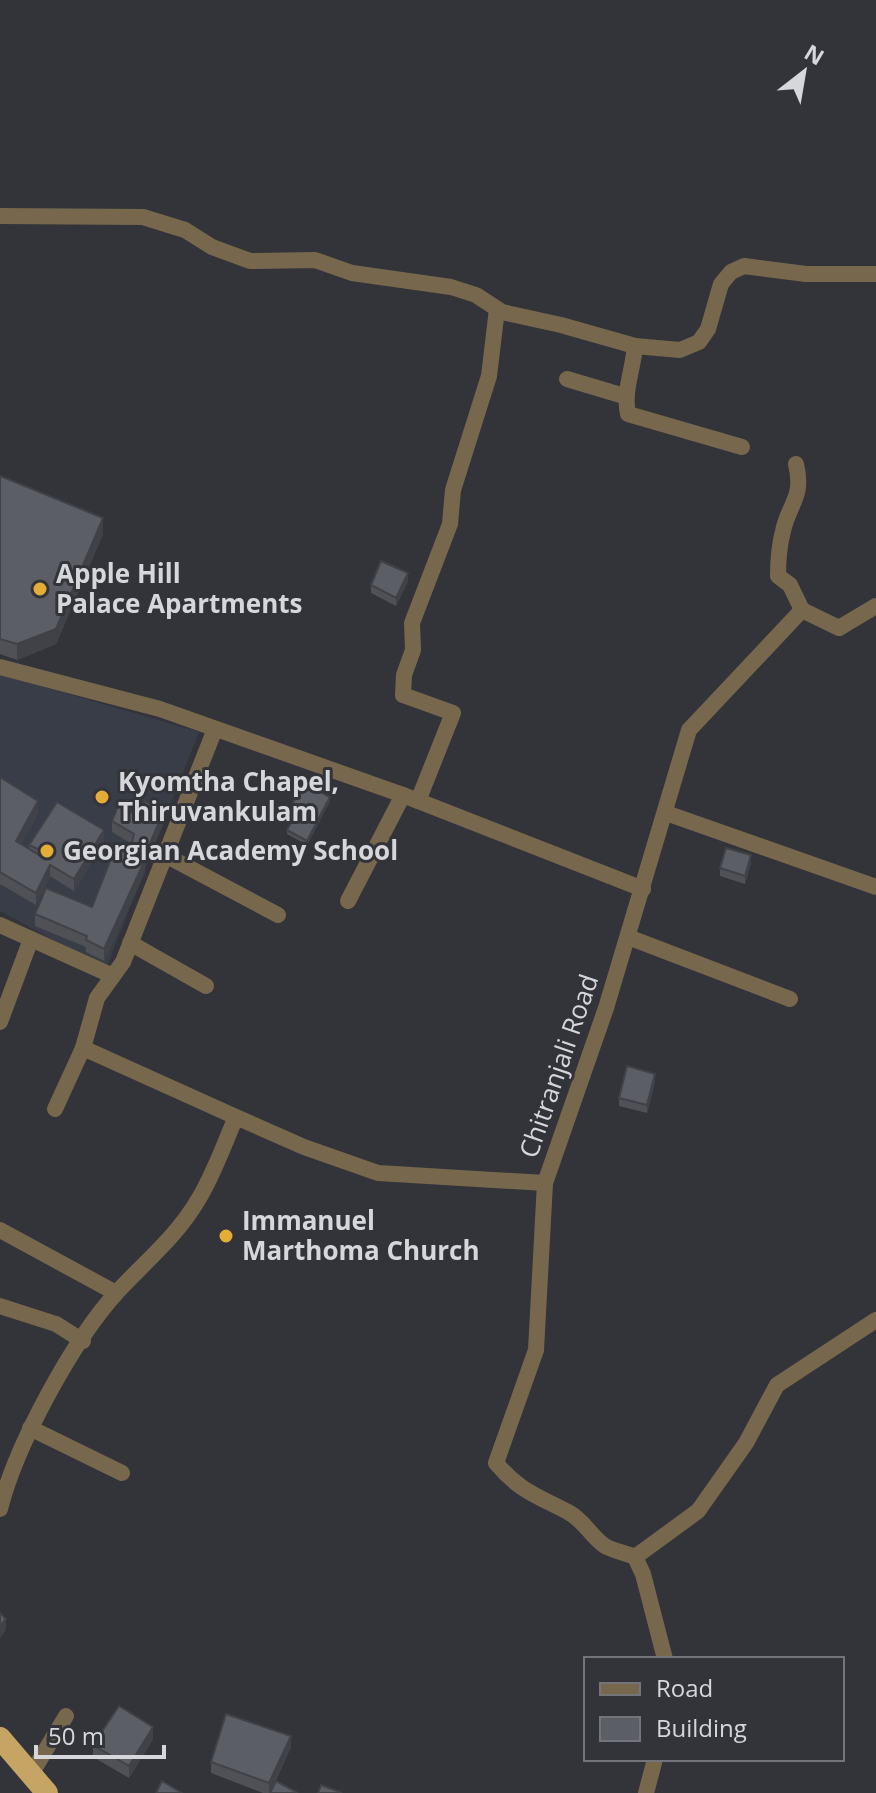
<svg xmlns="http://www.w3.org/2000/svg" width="876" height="1793" viewBox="0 0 876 1793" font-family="'Open Sans',sans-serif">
	<rect width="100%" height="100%" fill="#32343a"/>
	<path fill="#393d48" d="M0 674 199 732 106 969 0 911Z"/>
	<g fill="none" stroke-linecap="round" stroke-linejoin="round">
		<g stroke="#77684d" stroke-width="16">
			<path d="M0 216 143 217 185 230 212 247 250 261 315 260 352 273 451 287 476 295 502 312 561 325 635 346 680 350 699 342 708 329 721 284 731 272 744 266 806 274H876"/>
			<path d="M635 346C633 370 623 392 628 414L742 447"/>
			<path d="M567 379 624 396"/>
			<path d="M796 464C804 498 789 503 783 531 779 546 778 561 778 576L790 585 802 610"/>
			<path d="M0 667 160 709 403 795 643 889"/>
			<path d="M215 729 123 962 97 998 83 1048 236 1117"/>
			<path d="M418 801 453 713 403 695 404 675 413 650 412 623 450 524 453 490 489 376 497 309"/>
			<path d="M666 813 876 887"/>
			<path d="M167 856 278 915"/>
			<path d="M348 901 403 795"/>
			<path d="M0 925 113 976"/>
			<path d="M628 937 790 999"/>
			<path d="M130 943 206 986"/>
			<path d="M0 1022 31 939"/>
			<path d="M55 1109 83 1048"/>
			<path d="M545 1183 536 1350 496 1463C519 1491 538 1496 568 1512 584 1520 591 1537 605 1546 614 1551 625 1553 635 1557L643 1574 665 1659"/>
			<path d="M0 1230 116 1293"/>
			<path d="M0 1306 56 1324 83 1341"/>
			<path d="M30 1428 122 1473"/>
			<path d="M0 1509C16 1445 73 1340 118 1291 146 1261 177 1236 198 1200 214 1174 224 1144 236 1117L304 1147 378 1173 545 1183 606 1008 689 730 802 610 839 628 876 606"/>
			<path d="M635 1557 698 1511 746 1443 777 1385 876 1320"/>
			<path d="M30 1776 66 1716"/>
			<path d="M646 1793 655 1759"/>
		</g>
		<path stroke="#c6a464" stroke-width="22" d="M0 1738 47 1793"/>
	</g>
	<g fill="#4f5157">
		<path d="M0 476 103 534 56 644 17 660 0 654Z"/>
		<path d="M408 581 396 606 371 593V585Z"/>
		<path d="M0 777 38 813 21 844 29 849V845L104 841 74 891 50 876 36 905 0 884Z"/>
		<path d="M330 801 307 845 287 834V830L291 822 286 819V815Z"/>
		<path d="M138 816 164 822 147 862 145 861V872L104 961 86 952V947L35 926V914L92 907 132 854V844L112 832V821Z"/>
		<path d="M751 863 745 884 720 876V868Z"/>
		<path d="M655 1082 647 1113 619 1106V1098Z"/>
		<path d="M153 1739 129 1778 93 1757V1745Z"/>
		<path d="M291 1747 270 1793H263L211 1773V1762Z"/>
	</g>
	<g fill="#404247">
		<path d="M103 518V534L56 644 17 660V644Z"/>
		<path d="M408 573V581L396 606V598Z"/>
		<path d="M330 797V801L307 845V841Z"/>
		<path d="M38 801V813L16 853V841Z"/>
		<path d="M164 810V822L147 862V851Z"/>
		<path d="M104 830V841L74 891V879Z"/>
		<path d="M751 855V863L745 884V876Z"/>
		<path d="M145 860V872L104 961V949Z"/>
		<path d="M50 865V876L36 905V893Z"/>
		<path d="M655 1074V1082L647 1113V1105Z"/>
		<path d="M6 1619V1630L0 1638V1626Z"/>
		<path d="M153 1727V1739L129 1778V1766Z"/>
		<path d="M291 1736V1747L269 1793V1783Z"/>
	</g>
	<g fill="#5c5e65" stroke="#404247" stroke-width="2">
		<path d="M0 476 103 518 56 629 17 644 0 639Z"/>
		<path d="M381 561 408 573 396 598 371 585Z"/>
		<path d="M0 777 38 801 16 841 44 858 40 850 29 845 57 802 104 830 74 879 50 865 36 893 0 872Z"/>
		<path d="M304 783 330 797 307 841 287 830 293 819 286 815Z"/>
		<path d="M145 801 164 810 147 851 132 842 134 834 112 821 118 806 138 816Z"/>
		<path d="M116 846 145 860 104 949 86 940 87 936 35 914 46 888 92 907Z"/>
		<path d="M726 848 751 855 745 876 720 868Z"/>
		<path d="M627 1066 655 1074 647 1105 619 1098Z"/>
		<path d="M0 1613 6 1619 0 1626Z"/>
		<path d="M119 1706 153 1727 129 1766 93 1745Z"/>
		<path d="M226 1714 291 1736 269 1783 211 1762Z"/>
		<path d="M162 1781 182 1793H156Z"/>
		<path d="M276 1781 298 1793H270Z"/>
		<path d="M321 1785 342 1793H318Z"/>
	</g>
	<g fill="#e5ad35" stroke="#32343a" stroke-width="3">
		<circle cx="40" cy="589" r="8"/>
		<circle cx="102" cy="797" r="8"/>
		<circle cx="47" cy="851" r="8"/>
		<circle cx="226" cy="1236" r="8"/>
	</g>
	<g text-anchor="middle" stroke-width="6" stroke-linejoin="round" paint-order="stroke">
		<g font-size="26" font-weight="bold" fill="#d6d7db" stroke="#32343a" text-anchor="start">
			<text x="56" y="583">Apple Hill<tspan x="56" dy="30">Palace Apartments</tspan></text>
			<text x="118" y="791">Kyomtha Chapel,<tspan x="118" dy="30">Thiruvankulam</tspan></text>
			<text x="63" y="860">Georgian Academy School</text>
			<text x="242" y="1230">Immanuel<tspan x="242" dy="30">Marthoma Church</tspan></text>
		</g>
		<g font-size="26" fill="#d6d7db" stroke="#32343a">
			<text transform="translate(559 1066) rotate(-71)" y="9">Chitranjali Road</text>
		</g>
	</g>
	<rect x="584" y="1657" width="260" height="104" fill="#32343a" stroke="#74757a" stroke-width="2"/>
	<rect x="600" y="1683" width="40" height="12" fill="#77684d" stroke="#74757a" stroke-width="2"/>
	<text x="656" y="1697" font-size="24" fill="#d6d7db">Road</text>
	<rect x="600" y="1717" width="40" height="24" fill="#5c5e65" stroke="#74757a" stroke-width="2"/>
	<text x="656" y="1737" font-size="24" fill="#d6d7db">Building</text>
	<g transform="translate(804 72) rotate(31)" stroke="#32343a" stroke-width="6" paint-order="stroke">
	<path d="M0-6L14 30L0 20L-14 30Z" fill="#d6d7db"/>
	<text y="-12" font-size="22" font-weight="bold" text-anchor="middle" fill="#d6d7db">N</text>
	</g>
	<path d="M36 1745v12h128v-12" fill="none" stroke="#d6d7db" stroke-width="4"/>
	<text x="48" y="1745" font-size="24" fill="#d6d7db" stroke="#32343a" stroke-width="6" paint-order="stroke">50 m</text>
</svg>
